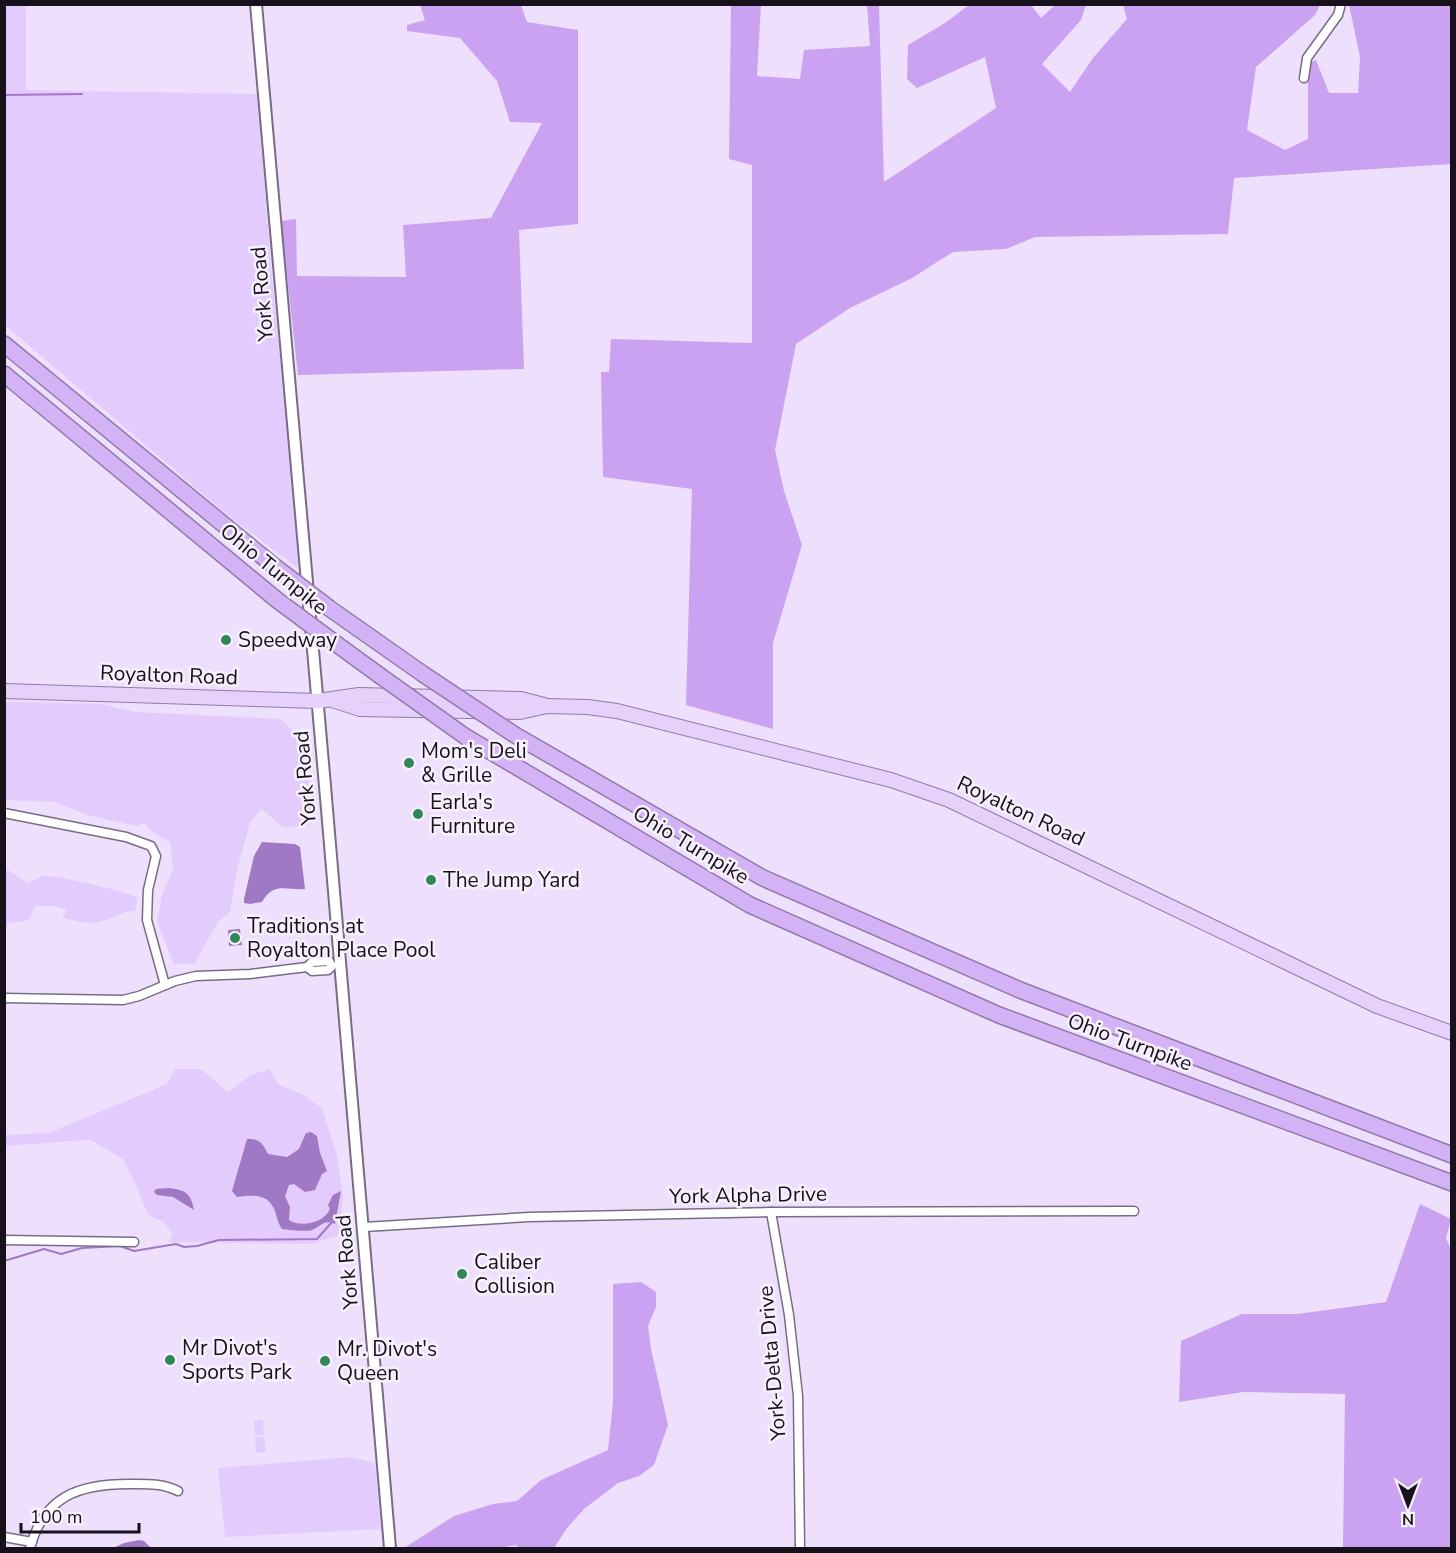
<svg xmlns="http://www.w3.org/2000/svg" width="1456" height="1553" viewBox="0 0 1456 1553" font-family="'Nunito Sans',sans-serif">
	<rect width="100%" height="100%" fill="#eee0fd"/>
	<g fill="#e4cbfd">
		<path d="M4 5H26V90L258 94 271 267 294 492 299 569 225 513 5 325Z"/>
		<path d="M9 702 101 704 136 712 281 719 294 732 308 780 312 815 308 826 283 827 261 809 250 823 237 870 230 911 218 922 194 964H174L157 922 162 895 173 869 170 842 153 832 144 823 136 826 87 815 56 802 5 800 4 703Z"/>
		<path d="M5 870 10 871 27 883C32 881 39 877 45 876 57 875 130 892 138 898L135 911C120 911 116 918 102 921 89 925 76 921 63 918L67 910 54 906H35L29 919 21 922H10L5 929Z"/>
		<path d="M174 1069H201L228 1092 251 1075 269 1069 279 1085 300 1093 322 1108 337 1155 343 1197 339 1235 311 1244 169 1242 172 1233 162 1221 148 1215 136 1185 123 1159 91 1140 5 1146V1135L48 1133 146 1093 168 1083Z"/>
		<path d="M263 1420 264 1435H255L254 1421Z"/>
		<path d="M264 1437 266 1452 256 1453 255 1438Z"/>
		<path d="M351 1457 375 1463 381 1529 225 1537 218 1468Z"/>
	</g>
	<g fill="#caa2f1">
		<path d="M420 5H521L527 22 578 30V224L519 230 524 369 298 375 281 221 296 219 297 276 406 277 403 225 491 218 542 123 510 122 497 81 460 38 407 31V25L425 20Z"/>
		<path d="M731 5H761L757 76 800 79 804 50 870 46 867 5H879L884 182 996 108 985 57 917 88 907 79 908 45 945 23 969 5H1031L1041 18 1055 5H1086L1081 20 1042 64 1070 92 1093 58 1127 19 1123 5H1320L1315 15 1256 67 1247 130 1285 150 1308 139V74L1311 62 1316 60 1329 93H1358L1360 57 1349 5H1451V164L1234 178 1228 234 1035 237 1006 249 953 252 912 278 850 308 796 344 775 450 784 491 802 545 773 643V729L686 705 692 489 603 477 601 372H609L611 339 752 343V165L729 159Z"/>
		<path d="M1420 1204 1451 1219 1446 1238 1452 1252 1451 1548H1343L1345 1394 1243 1392 1179 1402 1181 1341 1242 1314H1297L1386 1302Z"/>
		<path d="M641 1282 656 1292V1307L648 1326 651 1349 668 1425 654 1465 639 1476 618 1483 584 1509 567 1528 554 1548H517V1545L499 1548H404L454 1516 493 1504 517 1501 541 1480 608 1450 613 1403V1284Z"/>
	</g>
	<g fill="#a079c5">
		<path d="M262 842 295 844 300 847 305 889C288 891 274 881 262 902L250 904 244 903V899L254 856Z"/>
		<path d="M240 929 242 945 229 946 228 930Z"/>
		<path d="M311 1132 317 1136 320 1153 327 1171 322 1174 315 1190 305 1192 294 1184 289 1185 285 1196 290 1207 289 1220C301 1228 324 1223 330 1209L328 1205 333 1195 341 1191 335 1224C323 1219 322 1226 312 1230 306 1232 290 1230 282 1229 278 1223 277 1218 275 1211 268 1193 252 1195 237 1197L232 1191 247 1139C259 1138 263 1144 268 1154L287 1157 299 1149 306 1133Z"/>
		<path d="M169 1188C185 1190 191 1193 194 1210L173 1197 157 1195 154 1192 156 1189Z"/>
		<path d="M139 1540 144 1541 151 1548H113L124 1543Z"/>
	</g>
	<g fill="none" stroke-linecap="round" stroke-linejoin="round">
		<g stroke="#a079c5" stroke-width="2">
			<path d="M4 95 82 94"/>
			<path d="M4 1261 44 1249 61 1254 82 1248 120 1246 134 1251 176 1244 184 1247 197 1246 219 1240 317 1239 331 1223"/>
		</g>
		<defs>
			<g id="minor">
				<path d="M1304 78 1307 58 1338 15 1341 4"/>
				<path d="M4 813 126 837 151 846 156 856 148 890 147 920 165 985"/>
				<path d="M4 998 123 1000 139 996 175 981 196 976 250 974 307 967 312 971 328 970 332 966 329 961 312 962 307 967"/>
				<path d="M771 1212 789 1315 798 1396 800 1548"/>
				<path d="M364 1227 529 1217 771 1212 1134 1211"/>
				<path d="M4 1240 134 1242"/>
				<path d="M4 1537 32 1542"/>
				<path d="M30 1548C44 1496 79 1484 129 1484 146 1484 162 1483 178 1491"/>
			</g>
			<path id="tertiary" d="M256 4 325 786 390 1548"/>
			<g id="primary">
				<path d="M4 691 318 701 359 695 521 699 544 705"/>
				<path d="M332 700 360 709 520 712 547 706 588 707 617 711 891 780 949 800 1377 1006 1452 1033"/>
			</g>
			<g id="motorway">
				<path d="M4 344 274 566"/>
				<path d="M4 374 277 600"/>
				<path d="M329 608 423 674"/>
				<path d="M331 640 379 675"/>
				<path d="M515 735 763 878 1020 990 1452 1155"/>
				<path d="M466 737 750 905 999 1015 1452 1183"/>
			</g>
		</defs>
		<use href="#minor" stroke="#786c85" stroke-width="11"/>
		<use href="#tertiary" stroke="#786c85" stroke-width="14"/>
		<use href="#primary" stroke="#917aa9" stroke-width="16"/>
		<use href="#motorway" stroke="#917aa9" stroke-width="18"/>
		<use href="#minor" stroke="#fff" stroke-width="8"/>
		<use href="#tertiary" stroke="#fff" stroke-width="10"/>
		<use href="#primary" stroke="#e5d1f9" stroke-width="14"/>
		<use href="#motorway" stroke="#d3b2f5" stroke-width="15"/>
		<defs>
			<g id="motorway-bridge">
				<path d="M274 566 329 608"/>
				<path d="M277 600 331 640"/>
				<path d="M423 674 515 735"/>
				<path d="M379 675 466 737"/>
			</g>
		</defs>
		<use href="#motorway-bridge" stroke="#917aa9" stroke-width="18" stroke-linecap="butt"/>
		<use href="#motorway-bridge" stroke="#d3b2f5" stroke-width="15"/>
	</g>
	<g fill="#31875a" stroke="#f7f1fd" stroke-width="2">
		<circle cx="226" cy="640" r="6"/>
		<circle cx="409" cy="763" r="6"/>
		<circle cx="418" cy="814" r="6"/>
		<circle cx="431" cy="880" r="6"/>
		<circle cx="235" cy="938" r="6"/>
		<circle cx="462" cy="1274" r="6"/>
		<circle cx="170" cy="1360" r="6"/>
		<circle cx="325" cy="1361" r="6"/>
	</g>
	<g text-anchor="middle" stroke-width="5" stroke-linejoin="round" paint-order="stroke">
		<g font-size="21" fill="#16111b" stroke="#f7f1fd">
			<text transform="translate(262 294) rotate(-95)" y="7">York Road</text>
			<text transform="translate(274 569) rotate(39)" y="7">Ohio Turnpike</text>
			<text transform="translate(169 675) rotate(2)" y="7">Royalton Road</text>
			<text transform="translate(305 778) rotate(-95)" y="7">York Road</text>
			<text transform="translate(1021 811) rotate(25)" y="7">Royalton Road</text>
			<text transform="translate(691 845) rotate(31)" y="7">Ohio Turnpike</text>
			<text transform="translate(1130 1042) rotate(20)" y="7">Ohio Turnpike</text>
			<text transform="translate(748 1195) rotate(-1)" y="7">York Alpha Drive</text>
			<text transform="translate(347 1262) rotate(-95)" y="7">York Road</text>
			<text transform="translate(772 1363) rotate(-95)" y="7">York-Delta Drive</text>
		</g>
		<g font-size="21" fill="#16111b" stroke="#f7f1fd" text-anchor="start">
			<text x="238" y="647">Speedway</text>
			<text x="421" y="758">Mom's Deli<tspan x="421" dy="24">&amp; Grille</tspan></text>
			<text x="430" y="809">Earla's<tspan x="430" dy="24">Furniture</tspan></text>
			<text x="443" y="887">The Jump Yard</text>
			<text x="247" y="933">Traditions at<tspan x="247" dy="24">Royalton Place Pool</tspan></text>
			<text x="474" y="1269">Caliber<tspan x="474" dy="24">Collision</tspan></text>
			<text x="182" y="1355">Mr Divot's<tspan x="182" dy="24">Sports Park</tspan></text>
			<text x="337" y="1356">Mr. Divot's<tspan x="337" dy="24">Queen</tspan></text>
		</g>
	</g>
	<rect width="1456" height="1553" fill="none" stroke="#16111b" stroke-width="12"/>
	<g transform="translate(1408 1505) rotate(180)" stroke="#f7f1fd" stroke-width="4.5" paint-order="stroke">
	<path d="M0-4.5L10 22L0 15L-10 22Z" fill="#16111b"/>
	<text y="-9" font-size="16" font-weight="bold" text-anchor="middle" fill="#16111b">N</text>
	</g>
	<path d="M21 1523v9h118v-9" fill="none" stroke="#16111b" stroke-width="3"/>
	<text x="30" y="1523" font-size="18" fill="#16111b" stroke="#f7f1fd" stroke-width="4.5" paint-order="stroke">100 m</text>
</svg>
